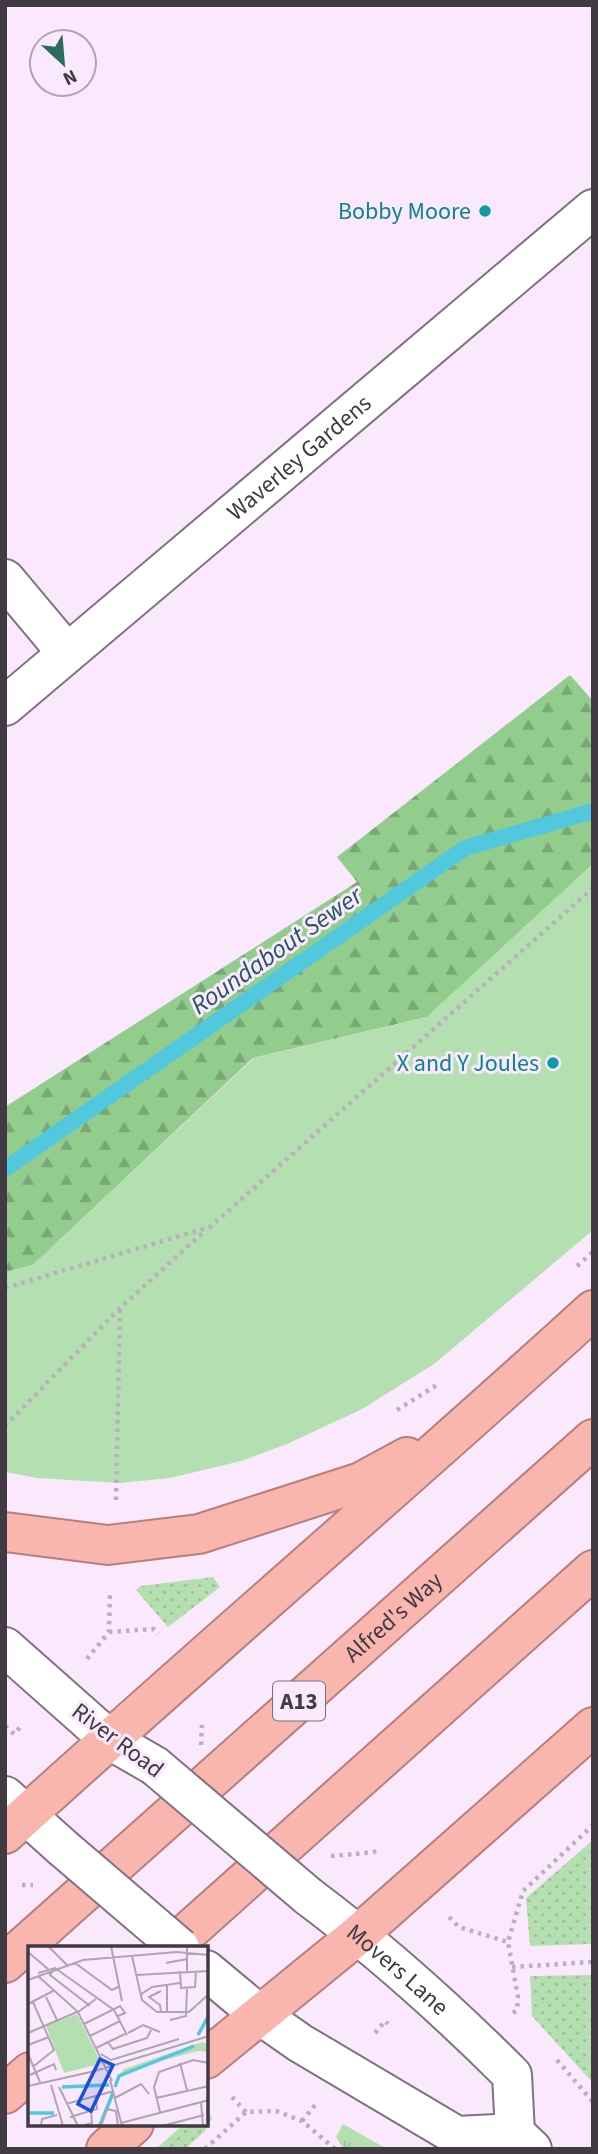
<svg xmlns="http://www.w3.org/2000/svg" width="598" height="2154" viewBox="0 0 598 2154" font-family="'Source Sans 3',sans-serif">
	<defs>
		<pattern id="grass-tufts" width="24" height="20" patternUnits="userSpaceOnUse" patternTransform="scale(1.75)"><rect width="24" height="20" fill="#b4dfb0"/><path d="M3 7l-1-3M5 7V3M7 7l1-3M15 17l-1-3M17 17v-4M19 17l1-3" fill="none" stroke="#9cc099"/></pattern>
		<pattern id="forest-firs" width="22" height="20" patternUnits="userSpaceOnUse" patternTransform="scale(1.75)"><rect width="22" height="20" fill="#92cd8d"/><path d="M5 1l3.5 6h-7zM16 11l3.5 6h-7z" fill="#79a775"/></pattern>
		<pattern id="garden-dots" width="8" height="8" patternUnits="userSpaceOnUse" patternTransform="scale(1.75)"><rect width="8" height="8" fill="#b4dfb0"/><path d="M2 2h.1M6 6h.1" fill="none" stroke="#9cc099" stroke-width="1.8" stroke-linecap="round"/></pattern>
	</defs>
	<rect width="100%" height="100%" fill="#fae9fd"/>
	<path fill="url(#grass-tufts)" d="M343 2124 387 2149H344L336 2137Z"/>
	<path fill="url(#forest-firs)" d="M570 675 593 701V864L427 1017 253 1058 33 1265 5 1272V1107L357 882 337 857Z"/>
	<path fill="#b4dfb0" d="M593 864V1230L434 1364 362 1409 287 1444 241 1461 170 1478 120 1483 37 1478 5 1472V1272L33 1265 254 1058 427 1017Z"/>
	<g fill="url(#garden-dots)">
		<path d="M213 1577 220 1587 168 1627 136 1590 141 1586Z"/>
		<path d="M593 1840V1944L530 1946 526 1898Z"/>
		<path d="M593 1975V2083L532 2016 530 1976Z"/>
		<path d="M207 2111 212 2118 204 2132 185 2149H156L184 2124H206Z"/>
	</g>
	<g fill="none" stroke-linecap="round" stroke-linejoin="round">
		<path stroke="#52c8de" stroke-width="16" d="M5 1169 465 848 593 811"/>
		<defs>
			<g id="minor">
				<path d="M5 579 67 653"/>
				<path id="s1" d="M5 706 593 209"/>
			</g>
			<g id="tertiary">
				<path d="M5 1647 110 1740 155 1766"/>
				<path d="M5 1796 63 1848"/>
				<path id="s2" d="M308 1896C380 1950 448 2011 512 2075L515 2133"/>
				<path d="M206 1970 260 2015 300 2043 457 2136 515 2133 532 2149"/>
			</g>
			<g id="trunk">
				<path d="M5 1532 108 1545 199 1534 361 1482 407 1457"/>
				<path d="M5 1834C199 1657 399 1487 593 1310"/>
				<path d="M170 1948 593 1570"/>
				<path id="s3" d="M5 1963 593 1439"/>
				<path d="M206 2059 359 1934 593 1727"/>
				<path d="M5 2094 30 2072"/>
				<path d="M106 2149 134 2124"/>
			</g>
		</defs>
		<use href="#minor" stroke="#807183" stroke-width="42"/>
		<use href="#tertiary" stroke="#807183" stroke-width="42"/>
		<use href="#trunk" stroke="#b77e7b" stroke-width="42"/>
		<g stroke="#bbaebe" stroke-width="4.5" stroke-dasharray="3.5 5" stroke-linecap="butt">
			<path d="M577 1266 593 1252"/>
			<path d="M5 1288 210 1227 593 888"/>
			<path d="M397 1410 437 1385"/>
			<path d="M5 1426 120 1308 206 1230"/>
			<path d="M116 1500 120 1309"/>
			<path d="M109 1632 154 1629 158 1634"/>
			<path d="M87 1659 109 1632 110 1592"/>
			<path d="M5 1726 14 1734 22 1725"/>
			<path d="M356 1854 380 1851"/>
			<path d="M449 1917 459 1927 508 1942"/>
			<path d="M512 1967 593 1962"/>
			<path d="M513 2013 517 2010 518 1997 508 1942 523 1891 593 1825"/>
			<path d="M375 2033 385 2021 388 2024"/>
			<path d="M557 2060 593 2102"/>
			<path d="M232 2097 246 2112"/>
			<path d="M302 2121 316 2104"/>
			<path d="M205 2149 246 2112 276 2111 302 2121 335 2149"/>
		</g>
		<use href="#minor" stroke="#fff" stroke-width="38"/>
		<use href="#tertiary" stroke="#fff" stroke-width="38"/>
		<use href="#trunk" stroke="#f8b6ae" stroke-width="38"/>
		<defs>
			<g id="tertiary-bridge">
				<path d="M155 1766 308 1896"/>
				<path d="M63 1848 180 1948"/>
			</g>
		</defs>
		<use href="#tertiary-bridge" stroke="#807183" stroke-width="42" stroke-linecap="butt"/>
		<g stroke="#bbaebe" stroke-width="4.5" stroke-dasharray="3.5 5" stroke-linecap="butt">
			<path d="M201 1745 202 1725"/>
			<path d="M331 1856 356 1854"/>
			<path d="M22 1885H33"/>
		</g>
		<use href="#tertiary-bridge" stroke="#fff" stroke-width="38"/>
	</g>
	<g fill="#0f9aa8" stroke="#fae9fd" stroke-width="2.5">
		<circle cx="485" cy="211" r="7"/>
		<circle cx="553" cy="1063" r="7"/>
	</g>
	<g text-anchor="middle" stroke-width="6" stroke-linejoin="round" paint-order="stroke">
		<rect fill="#fae9fd" stroke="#786e7a" stroke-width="2" x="273" y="1681.5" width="52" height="39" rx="5"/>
		<g font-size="23" font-weight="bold" fill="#413a42">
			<text x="299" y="1709">A13</text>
		</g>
		<g font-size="24" fill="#0d838f" stroke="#fae9fd" text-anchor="end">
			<text x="471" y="219">Bobby Moore</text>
			<text x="539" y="1071">X and Y Joules</text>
		</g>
		<g font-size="24" fill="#413a42" stroke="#fae9fd">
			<text dy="8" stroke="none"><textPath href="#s1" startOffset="385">Waverley Gardens</textPath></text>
			<text dy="8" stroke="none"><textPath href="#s3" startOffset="520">Alfred's Way</textPath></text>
			<text transform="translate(118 1740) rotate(37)" y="8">River Road</text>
			<text dy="8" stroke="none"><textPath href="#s2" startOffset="116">Movers Lane</textPath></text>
		</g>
		<g font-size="26" font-style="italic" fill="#22555e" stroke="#fae9fd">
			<text transform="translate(276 950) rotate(-35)" y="9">Roundabout Sewer</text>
		</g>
	</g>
	<g transform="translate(28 1946)">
		<rect width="180" height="180" fill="#fae9fd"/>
		<path d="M174 96 180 98V106L170 105 125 117 88 133 96 123Z" fill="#b4dfb0"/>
		<path d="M49 68 71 113 68 119 36 127 18 80Z" fill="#b4dfb0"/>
		<path fill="none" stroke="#52c8de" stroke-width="3.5" d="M170 89 181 69M34 141 81 139M87 141 91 130 166 100M0 167H26M72 179 85 147"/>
		<path fill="none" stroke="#b0a3b2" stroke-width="2" d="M20 0 40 20M83 0 94 55M0 6 20 23M104 10 114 54 129 66H161L181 48M47 17 84 44 90 41M138 17 159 13M152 25 153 42 167 41 168 25M159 25V0M24 26 22 29 62 60M10 27 27 22 86 64 99 89M108 29 181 25M10 30 50 66 84 135M0 34 55 14 149 6 181 9M112 49 124 41 152 37M18 51 29 74M5 56 26 104 6 120M0 58 25 45M50 66 68 53M133 66 132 59 121 51 133 45M139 66V38M142 74 158 70 159 42M56 78 92 60 97 67 90 70M0 87 49 66M100 87 115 79 132 86M62 90 92 75M79 95 85 103 119 92 124 82M0 99 21 91M68 102 97 88M0 108 12 136M73 108 83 114 151 93M152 117 159 144M2 129 26 118 28 124M82 134 94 180M23 139 35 180M0 140 67 125 181 90M31 141 50 180M87 152 113 138 121 148M128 152 181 140M173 156 175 180M38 158 86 145M132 166 126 141 131 126 165 114 181 117M42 171 69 163 68 150M93 177 181 154M13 180 14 173 29 169M53 180 64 177 63 165M73 180 79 163 88 165 90 180M134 180 176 169"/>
		<path fill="#1d4ed8" fill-opacity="0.15" stroke="#1d4ed8" stroke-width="3.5" d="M72 113 85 119 63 165 50 158Z"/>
		<rect width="180" height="180" fill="none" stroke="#413a42" stroke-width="3.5"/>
	</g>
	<rect width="598" height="2154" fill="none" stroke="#413a42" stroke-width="14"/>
	<g transform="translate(63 63) rotate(154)"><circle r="33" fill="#fae9fd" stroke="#b0a3b2" stroke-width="2"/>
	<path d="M0-5L12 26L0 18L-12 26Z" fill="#2b6c5c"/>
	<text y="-10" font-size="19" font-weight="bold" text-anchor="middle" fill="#413a42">N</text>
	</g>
</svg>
